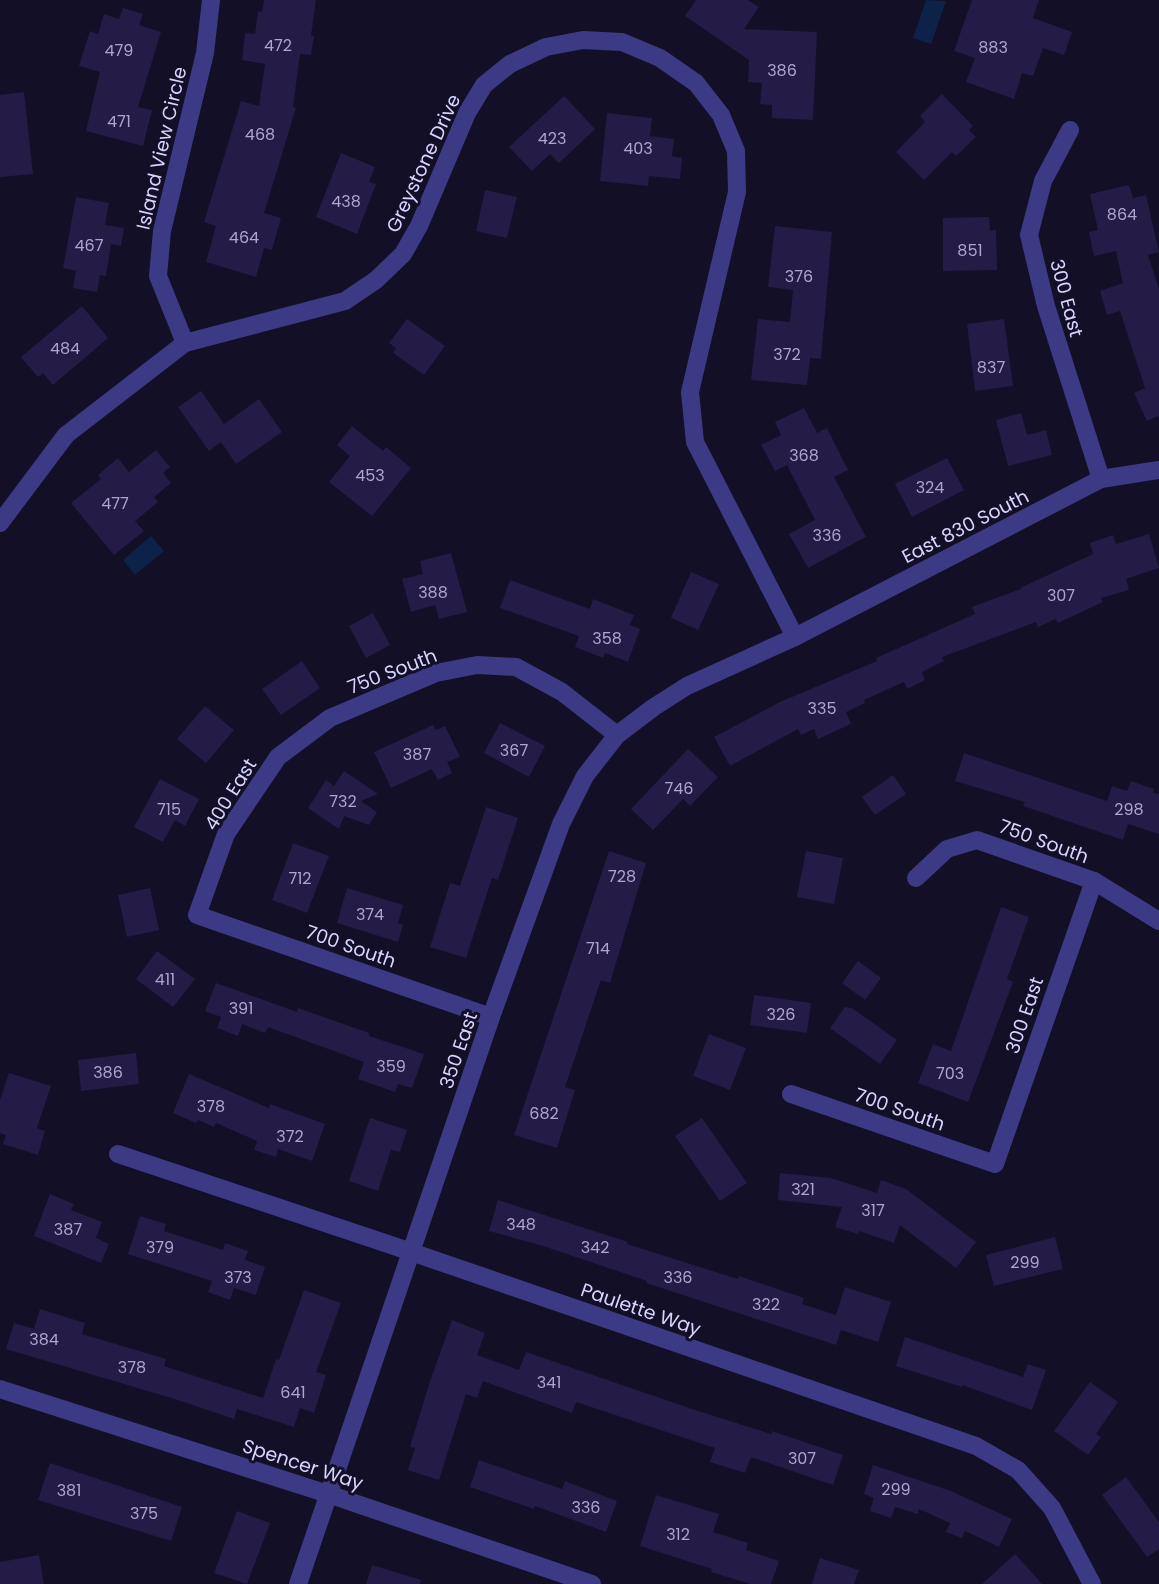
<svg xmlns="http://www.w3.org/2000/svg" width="1159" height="1584" viewBox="0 0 1159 1584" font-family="Poppins,sans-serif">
	<rect width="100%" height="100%" fill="#130f26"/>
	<g fill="#0c2248">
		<path d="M926 0 946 1 931 44 913 38Z"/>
		<path d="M151 536 164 551 135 575 123 560Z"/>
	</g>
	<g fill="#241b47">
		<path d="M264 0H316L311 36H314L311 55 300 54 293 107 296 108 264 213 281 218 272 250 264 248 256 277 206 262 216 226 204 222 241 101 259 106 265 64 242 60 245 33 255 34 258 11 262 12Z"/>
		<path d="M696 0H748L759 7 744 29 817 32 813 120 772 118V105L760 104 762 83 748 82 749 60 685 16Z"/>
		<path d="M972 0H1039L1033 18 1072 32 1064 55 1043 48 1033 76 1022 73 1014 99 966 82 975 58 954 51Z"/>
		<path d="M123 8 143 14 139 25 161 32 138 107 152 110 143 146 86 131 100 72 79 66 90 31 98 34 104 14 119 19Z"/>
		<path d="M24 92 33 174 0 177V95Z"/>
		<path d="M942 94 973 126 969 130 976 137 956 156 952 152 924 180 896 152 925 122 920 116Z"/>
		<path d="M564 96 595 129 559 163 550 154 532 171 509 147Z"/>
		<path d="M607 113 652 118 650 136 674 139 672 156 682 158 680 179 649 176 648 186 600 181Z"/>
		<path d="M341 153 375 167 369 182 376 184 357 234 316 217Z"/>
		<path d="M1129 185 1133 198 1146 195 1159 252 1148 255 1159 289V418L1158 416 1147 421 1134 393 1145 388 1120 311 1107 315 1100 291 1123 283 1116 251 1094 256 1089 232 1098 230 1090 194Z"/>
		<path d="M485 190 517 197 507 238 476 231Z"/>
		<path d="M76 197 109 203 105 225 124 228 121 246 111 244 106 276 100 275 97 292 73 288 76 271 63 268Z"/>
		<path d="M989 217 990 231 996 230 997 270 943 271V218Z"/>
		<path d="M775 226 832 232 821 359 810 358 807 385 751 380 758 319 790 322 793 290 768 287Z"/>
		<path d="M82 306 108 338 53 385 43 373 38 377 21 357Z"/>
		<path d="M407 319 445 346 424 375 393 353 396 348 389 343Z"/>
		<path d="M1004 319 1013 386 975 391 967 324Z"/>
		<path d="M201 391 224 424 259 399 282 432 236 464 221 442 209 451 178 407Z"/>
		<path d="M804 408 817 433 827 428 848 470 834 477 866 537 808 568 789 534 815 520 787 465 775 471 761 445 781 435 775 422Z"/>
		<path d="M1021 413 1027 435 1046 430 1052 455 1008 466 996 420Z"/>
		<path d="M352 426 383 451 386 447 411 468 372 516 329 482 350 456 337 445Z"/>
		<path d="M156 450 170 467 163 473 171 483 154 497 158 502 135 521 144 531 114 555 71 503 101 479 98 475 118 458 129 472Z"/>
		<path d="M947 458 964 490 912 517 895 484Z"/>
		<path d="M1149 534 1159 568 1126 579 1129 590 1101 598 1103 602 1058 623 1056 619 1038 627 1036 622 942 657 944 661 922 672 925 680 907 689 904 682 864 700 865 703 846 712 851 724 818 739 814 729 801 735 798 729 730 766 714 737 780 702 877 661 876 658 975 614 972 607 1021 589 1020 588 1093 554 1090 543 1113 535 1116 544Z"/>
		<path d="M451 553 467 612 439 619 435 605 411 612 402 579 423 574 420 561Z"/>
		<path d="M691 572 719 584 698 630 671 618Z"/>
		<path d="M510 580 590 609 593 599 634 615 630 625 640 629 628 662 605 653 603 658 575 647 579 636 500 608Z"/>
		<path d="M373 613 390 645 366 658 349 626Z"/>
		<path d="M302 661 320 688 281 715 262 689Z"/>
		<path d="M205 706 234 730 206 763 177 739Z"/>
		<path d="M500 723 545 746 529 777 484 753Z"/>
		<path d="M433 725 436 730 445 726 460 757 447 762 452 773 438 780 432 769 391 788 374 752Z"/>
		<path d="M688 749 718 777 690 806 683 799 653 830 631 809Z"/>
		<path d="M964 753 1107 801 1112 786 1127 791 1131 781 1154 789 1153 793 1159 794V834L1128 824 1123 840 1023 806 1025 802 955 781Z"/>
		<path d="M344 771 378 794 361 801 377 812 369 825 344 816 339 829 308 808 326 780 334 786Z"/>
		<path d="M893 775 906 794 875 815 862 797Z"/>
		<path d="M160 779 199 799 185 826 175 820 163 842 134 827Z"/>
		<path d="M486 807 518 818 498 880 492 878 466 958 430 947 450 883 460 886Z"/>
		<path d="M293 843 329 856 307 913 272 900Z"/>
		<path d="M609 851 646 863 610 983 601 980 565 1087 575 1090 557 1148 514 1135Z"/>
		<path d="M806 851 843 858 834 904 797 897Z"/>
		<path d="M150 888 159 930 127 937 118 895Z"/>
		<path d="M347 888 403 905 398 923 403 925 398 942 337 923Z"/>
		<path d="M1001 907 1029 917 1007 979 1013 982 968 1102 918 1083 933 1044 951 1051Z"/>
		<path d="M157 951 195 979 173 1007 136 979Z"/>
		<path d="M858 961 881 978 865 1000 842 983Z"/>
		<path d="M216 983 297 1012 298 1008 369 1033V1036L424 1054 412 1088 398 1084 395 1092 358 1079 364 1062 268 1027 265 1033 242 1024 238 1036 217 1028 221 1017 205 1011Z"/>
		<path d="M754 995 811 1003 807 1033 750 1025Z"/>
		<path d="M845 1007 852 1008 897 1040 880 1064 830 1028Z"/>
		<path d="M709 1034 746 1048 730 1090 693 1076Z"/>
		<path d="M136 1053 139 1084 81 1091 78 1060Z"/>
		<path d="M9 1073 51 1086 37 1128 45 1131 38 1155 3 1144 6 1135 0 1133V1100Z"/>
		<path d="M189 1074 269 1108 270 1104 325 1124 312 1161 278 1149 276 1157 254 1150 257 1141 216 1123 214 1127 198 1120 196 1123 173 1113Z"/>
		<path d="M370 1118 407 1130 400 1152 391 1150 378 1191 349 1181Z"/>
		<path d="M702 1118 747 1183 720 1201 675 1136Z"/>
		<path d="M780 1173 831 1178 877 1193 881 1180 906 1189 976 1242 956 1268 900 1225 894 1243 859 1231 858 1234 835 1227 842 1207 778 1200Z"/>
		<path d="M50 1194 74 1204 71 1210 102 1222 96 1238 109 1244 101 1263 34 1236Z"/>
		<path d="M498 1200 628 1242 627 1244 738 1279 739 1276 804 1298 802 1304 836 1315 845 1287 891 1302 878 1342 841 1330 836 1345 646 1283 647 1281 543 1246 489 1231Z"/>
		<path d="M140 1216 166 1224 164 1231 223 1250 225 1243 248 1251 245 1260 265 1267 256 1295 234 1288 230 1300 208 1292 212 1281 128 1254Z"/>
		<path d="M1055 1237 1063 1269 994 1286 986 1255Z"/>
		<path d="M304 1290 341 1303 316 1372 326 1375 314 1413 300 1408 294 1427 237 1409 234 1419 178 1400 6 1349 14 1323 34 1329 40 1309 85 1323 82 1334 166 1359 164 1366 263 1398 276 1359 279 1360Z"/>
		<path d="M452 1320 485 1333 477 1355 519 1370 526 1352 692 1409 771 1434 772 1431 843 1455 833 1485 751 1457 745 1473 710 1462 715 1448 576 1402 572 1413 483 1381 477 1398 466 1394 439 1480 408 1470 415 1448 410 1447 430 1381Z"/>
		<path d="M905 1337 1023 1377 1028 1364 1046 1370 1032 1410 962 1385V1387L896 1366Z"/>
		<path d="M1090 1382 1118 1402 1096 1434 1101 1437 1088 1455 1054 1431Z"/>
		<path d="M479 1460 562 1489 565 1481 617 1501 606 1532 535 1506 534 1509 470 1487Z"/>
		<path d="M50 1463 182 1507 171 1541 38 1500Z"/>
		<path d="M873 1465 951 1491 1012 1519 999 1547 965 1531 962 1538 946 1532 950 1523 919 1509 918 1514 895 1507 891 1518 870 1511 874 1498 864 1494Z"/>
		<path d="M1126 1477 1159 1522V1549L1147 1557 1102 1495Z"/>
		<path d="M656 1495 719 1514 713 1532 748 1543 746 1550 779 1561 771 1584H750L711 1572 712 1569 640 1546Z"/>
		<path d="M237 1511 270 1523 247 1584 214 1573Z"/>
		<path d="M1015 1554 1042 1584H982Z"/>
		<path d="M39 1555 44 1584H0V1562Z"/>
		<path d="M820 1558 859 1570 854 1584H812Z"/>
		<path d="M372 1565 421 1580 420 1584H366Z"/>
	</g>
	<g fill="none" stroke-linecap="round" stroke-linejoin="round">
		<g stroke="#3d3a85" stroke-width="18">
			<path d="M1070 130 1043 181 1029 235 1046 306 1101 479"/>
			<path d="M185 343 158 276 162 231 205 53 211 0"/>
			<path d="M0 523 66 435 185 343 345 301 376 280 403 254 419 226 467 113 484 85 510 64 546 47 583 40 622 42 660 58 696 83 721 115 736 151 737 192 690 392 695 442 795 637"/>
			<path d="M916 878 947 849 977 840 1094 881 1159 921"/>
			<path d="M491 1017 197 915 226 834 278 757 330 718 436 673 477 665 516 667 562 692 617 735"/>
			<path d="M791 1094 995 1164 1094 881"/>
			<path d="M118 1154 385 1243 976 1446 1018 1470 1052 1508 1092 1584"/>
			<path d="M0 1389 328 1494 592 1584"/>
			<path d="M298 1584 491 1017 561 824 585 776 617 735 654 707 687 686 795 637 1101 479 1159 470"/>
		</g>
	</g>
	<g text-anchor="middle" stroke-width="6" stroke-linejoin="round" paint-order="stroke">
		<g font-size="16" fill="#aca6d1">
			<text x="278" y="51">472</text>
			<text x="993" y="53">883</text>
			<text x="119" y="56">479</text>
			<text x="782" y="76">386</text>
			<text x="119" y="127">471</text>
			<text x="260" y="140">468</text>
			<text x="552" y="144">423</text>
			<text x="638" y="154">403</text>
			<text x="346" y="207">438</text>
			<text x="1122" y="220">864</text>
			<text x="244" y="243">464</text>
			<text x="89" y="251">467</text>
			<text x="970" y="256">851</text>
			<text x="799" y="282">376</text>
			<text x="65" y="354">484</text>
			<text x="787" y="360">372</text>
			<text x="991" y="373">837</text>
			<text x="804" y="461">368</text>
			<text x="370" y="481">453</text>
			<text x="930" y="493">324</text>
			<text x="115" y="509">477</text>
			<text x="827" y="541">336</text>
			<text x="433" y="598">388</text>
			<text x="1061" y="601">307</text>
			<text x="607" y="644">358</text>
			<text x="822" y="714">335</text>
			<text x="514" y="756">367</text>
			<text x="417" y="760">387</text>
			<text x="679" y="794">746</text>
			<text x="343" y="807">732</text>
			<text x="169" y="815">715</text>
			<text x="1129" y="815">298</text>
			<text x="622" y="882">728</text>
			<text x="300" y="884">712</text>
			<text x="370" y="920">374</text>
			<text x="598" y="954">714</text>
			<text x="165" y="985">411</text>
			<text x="241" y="1014">391</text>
			<text x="781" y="1020">326</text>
			<text x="391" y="1072">359</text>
			<text x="108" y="1078">386</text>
			<text x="950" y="1079">703</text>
			<text x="211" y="1112">378</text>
			<text x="544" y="1119">682</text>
			<text x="290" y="1142">372</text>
			<text x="803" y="1195">321</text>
			<text x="873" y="1216">317</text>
			<text x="521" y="1230">348</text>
			<text x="68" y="1235">387</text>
			<text x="160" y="1253">379</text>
			<text x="595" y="1253">342</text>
			<text x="1025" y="1268">299</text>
			<text x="238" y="1283">373</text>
			<text x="678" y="1283">336</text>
			<text x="766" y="1310">322</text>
			<text x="44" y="1345">384</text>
			<text x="132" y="1373">378</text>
			<text x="549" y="1388">341</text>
			<text x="293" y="1398">641</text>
			<text x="802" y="1464">307</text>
			<text x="896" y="1495">299</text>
			<text x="69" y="1496">381</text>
			<text x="586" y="1513">336</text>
			<text x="144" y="1519">375</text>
			<text x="678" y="1540">312</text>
		</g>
		<g font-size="19" fill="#d9d4ff" stroke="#130f26">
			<text transform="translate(161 148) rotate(-77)" y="7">Island View Circle</text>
			<text transform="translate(423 163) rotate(-65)" y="7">Greystone Drive</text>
			<text transform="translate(1067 298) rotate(75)" y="7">300 East</text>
			<text transform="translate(965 526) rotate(-27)" y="7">East 830 South</text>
			<text transform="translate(392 671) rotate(-21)" y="7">750 South</text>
			<text transform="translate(230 794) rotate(-58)" y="7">400 East</text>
			<text transform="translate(1044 841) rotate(20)" y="7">750 South</text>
			<text transform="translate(351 946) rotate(19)" y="7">700 South</text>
			<text transform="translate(1024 1015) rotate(-71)" y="7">300 East</text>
			<text transform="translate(458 1050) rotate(-71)" y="7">350 East</text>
			<text transform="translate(900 1109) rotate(19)" y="7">700 South</text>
			<text transform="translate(641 1309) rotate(19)" y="7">Paulette Way</text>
			<text transform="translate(303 1464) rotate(18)" y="7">Spencer Way</text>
		</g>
	</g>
</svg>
